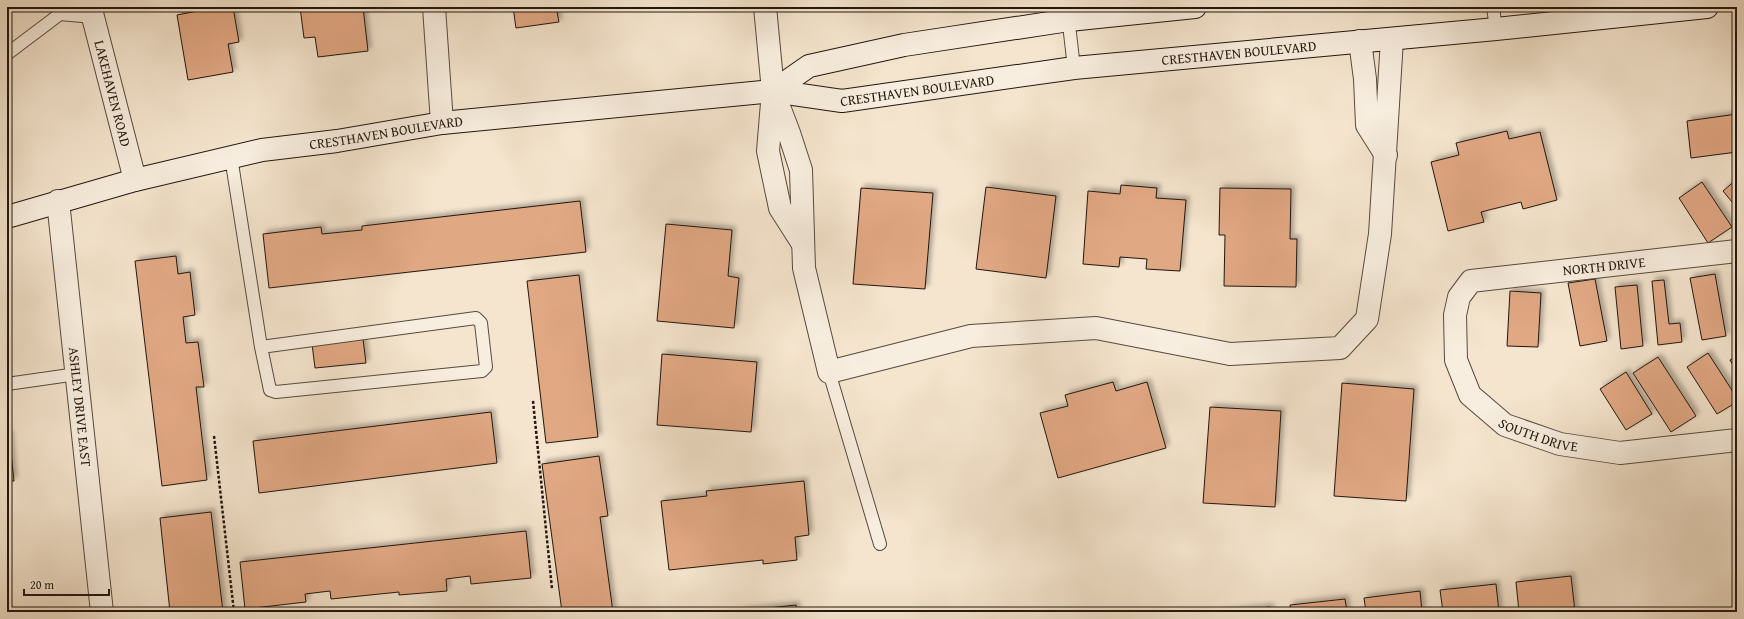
<svg xmlns="http://www.w3.org/2000/svg" width="1744" height="619" viewBox="0 0 1744 619" font-family="'Gentium Book Plus',serif">
	<defs>
		<filter id="shadow"><feDropShadow dx="3.5" dy="-3.5" stdDeviation="2" flood-color="#0004"/></filter>
	</defs>
	<rect width="100%" height="100%" fill="#f5e5ce"/>
	<filter id="stains"><feTurbulence type="fractalNoise" baseFrequency=".005" numOctaves="4"/><feColorMatrix values="0 0 0 0 .2 0 0 0 0 .09 0 0 0 0 .02 0 0 0 .5 -.17"/></filter>
	<radialGradient id="worn" r=".72"><stop offset=".6" stop-color="#630" stop-opacity="0"/><stop offset="1" stop-color="#630" stop-opacity=".3"/></radialGradient>
	<g fill="#e1a884" stroke="#21160f" filter="url(#shadow)">
		<path d="M218 7H233L239 42 228 44 233 72 188 80 177 15Z"/>
		<path d="M300 7H363L368 51 318 57 315 37 304 38Z"/>
		<path d="M513 7H556L559 22 516 28Z"/>
		<path d="M1737 114V152L1691 158 1687 121Z"/>
		<path d="M1507 131 1509 139 1540 132 1557 200 1523 209 1521 202 1481 212 1484 222 1448 231 1431 162 1459 155 1456 143Z"/>
		<path d="M1737 179V208L1723 191Z"/>
		<path d="M1702 182 1732 227 1708 243 1679 198Z"/>
		<path d="M1121 185 1157 188 1156 198 1186 200 1180 271 1146 269 1147 259 1120 257 1119 267 1083 264 1088 191 1120 194Z"/>
		<path d="M986 187 1056 196 1046 278 976 269Z"/>
		<path d="M861 188 933 193 925 289 853 284Z"/>
		<path d="M1220 188 1291 189 1290 239H1297L1296 287 1224 286 1225 235H1219Z"/>
		<path d="M580 201 586 252 269 288 263 234 321 227 322 234 362 230V226Z"/>
		<path d="M666 224 732 230 728 276 739 278 734 328 657 321Z"/>
		<path d="M176 256 178 274 190 272 195 315 183 317 186 343 198 342 204 387H196L207 480 162 486 135 261Z"/>
		<path d="M1715 274 1726 336 1702 340 1690 278Z"/>
		<path d="M579 275 598 437 546 443 527 281Z"/>
		<path d="M1595 279 1607 341 1580 346 1568 283Z"/>
		<path d="M1664 280 1669 324 1680 323 1682 342 1658 345 1652 281Z"/>
		<path d="M1637 285 1643 346 1621 349 1615 287Z"/>
		<path d="M1510 291 1541 293 1538 347 1507 346Z"/>
		<path d="M363 339 366 363 315 368 312 344Z"/>
		<path d="M1708 353 1737 398V402L1717 414 1687 367Z"/>
		<path d="M662 354 757 362 751 432 657 425Z"/>
		<path d="M1737 356V372L1730 360Z"/>
		<path d="M1658 357 1696 416 1671 432 1633 373Z"/>
		<path d="M1626 372 1652 414 1626 430 1600 389Z"/>
		<path d="M1113 382 1116 391 1147 382 1166 448 1058 478 1040 413 1068 406 1065 395Z"/>
		<path d="M1342 383 1414 389 1406 501 1334 496Z"/>
		<path d="M1210 407 1281 411 1275 507 1203 503Z"/>
		<path d="M491 412 497 463 259 493 253 441Z"/>
		<path d="M7 434H9L14 481H7Z"/>
		<path d="M599 456 608 516 600 517 613 612H562L542 464Z"/>
		<path d="M804 481 809 535 795 537 797 560 763 564V560L669 570 661 501 707 496 706 491Z"/>
		<path d="M211 512 223 612H170L160 518Z"/>
		<path d="M526 531 531 578 471 584 470 576 446 579 447 591 399 595V592L331 599 330 591 305 594 306 602 245 609 240 562Z"/>
		<path d="M1571 576 1575 612H1519L1516 582Z"/>
		<path d="M1496 584 1499 612H1443L1440 590Z"/>
		<path d="M1420 591 1422 612H1366L1364 598Z"/>
		<path d="M1345 599 1347 612H1291L1290 605Z"/>
		<path d="M796 605 797 612H740V611Z"/>
		<path d="M1270 607 1271 612H1220Z"/>
	</g>
	<g fill="none" stroke-linecap="round" stroke-linejoin="round">
		<defs>
			<g id="lane">
				<path d="M1067 7 1074 68"/>
				<path d="M1493 7 1496 29"/>
				<path d="M7 54 60 14 93 17"/>
				<path d="M231 157 261 347 270 390 276 392 482 371 486 367 481 323 476 318 261 347"/>
				<path d="M829 372 880 544"/>
				<path d="M7 384 77 374"/>
			</g>
			<g id="street">
				<path id="s1" d="M91 7 93 17 135 180"/>
				<path d="M434 7 442 123"/>
				<path d="M765 7 773 91 768 151 780 208 803 244"/>
				<path d="M1360 41 1365 79 1367 125 1386 155"/>
				<path d="M773 91 789 133 801 170 804 268 829 372 971 336 1096 328 1230 354 1340 348 1367 319 1380 234 1392 39"/>
				<path id="s2" d="M58 201 102 612"/>
				<path id="s3" d="M1737 251 1471 281 1459 297 1455 315 1456 360 1470 395 1505 425 1560 444 1620 453 1737 440"/>
			</g>
			<g id="secondary">
				<path d="M773 91 809 66 904 45 1069 20 1195 7"/>
				<path id="s4" d="M7 217 135 180 262 150 337 141 442 123 773 91 842 101 1074 68 1496 29 1707 7"/>
			</g>
		</defs>
		<use href="#lane" stroke="#564a3f" stroke-width="14"/>
		<use href="#street" stroke="#564a3f" stroke-width="24"/>
		<use href="#secondary" stroke="#21160f" stroke-width="24"/>
		<g stroke="#21160f" stroke-width="2.5" stroke-dasharray="3 2" stroke-linecap="butt">
			<path d="M533 401 552 589"/>
			<path d="M214 436 234 612"/>
		</g>
		<use href="#lane" stroke="#f8eedf" stroke-width="12"/>
		<use href="#street" stroke="#f8eedf" stroke-width="22"/>
		<use href="#secondary" stroke="#f8eedf" stroke-width="22"/>
	</g>
	<g text-anchor="middle" stroke-width="3" stroke-linejoin="round" paint-order="stroke">
		<g font-size="14" fill="#21160f" stroke="#f8eedf">
			<text dy="5" stroke="none"><textPath href="#s4" startOffset="1248">CRESTHAVEN BOULEVARD</textPath></text>
			<text dy="5" stroke="none"><textPath href="#s4" startOffset="924">CRESTHAVEN BOULEVARD</textPath></text>
			<text dy="5" stroke="none"><textPath href="#s1" startOffset="89">LAKEHAVEN ROAD</textPath></text>
			<text dy="5" stroke="none"><textPath href="#s4" startOffset="389">CRESTHAVEN BOULEVARD</textPath></text>
			<text transform="translate(1604 266) rotate(-6)" y="5">NORTH DRIVE</text>
			<text dy="5" stroke="none"><textPath href="#s2" startOffset="207">ASHLEY DRIVE EAST</textPath></text>
			<text dy="5" stroke="none"><textPath href="#s3" startOffset="470">SOUTH DRIVE</textPath></text>
		</g>
	</g>
	<rect width="1744" height="619" fill="none" stroke="#f5e5ce" stroke-width="24"/>
	<rect x="8" y="8" width="1728" height="603" fill="none" stroke="#21160f" stroke-width="2"/>
	<rect x="12" y="12" width="1720" height="595" fill="none" stroke="#21160f"/>
	<path d="M24 589v6h85v-6" fill="none" stroke="#21160f" stroke-width="2"/>
	<text x="30" y="589" font-size="12" fill="#21160f" stroke="#f8eedf" stroke-width="3" paint-order="stroke">20 m</text>
	<rect width="100%" height="100%" filter="url(#stains)"/>
	<rect width="100%" height="100%" fill="url(#worn)"/>
</svg>
